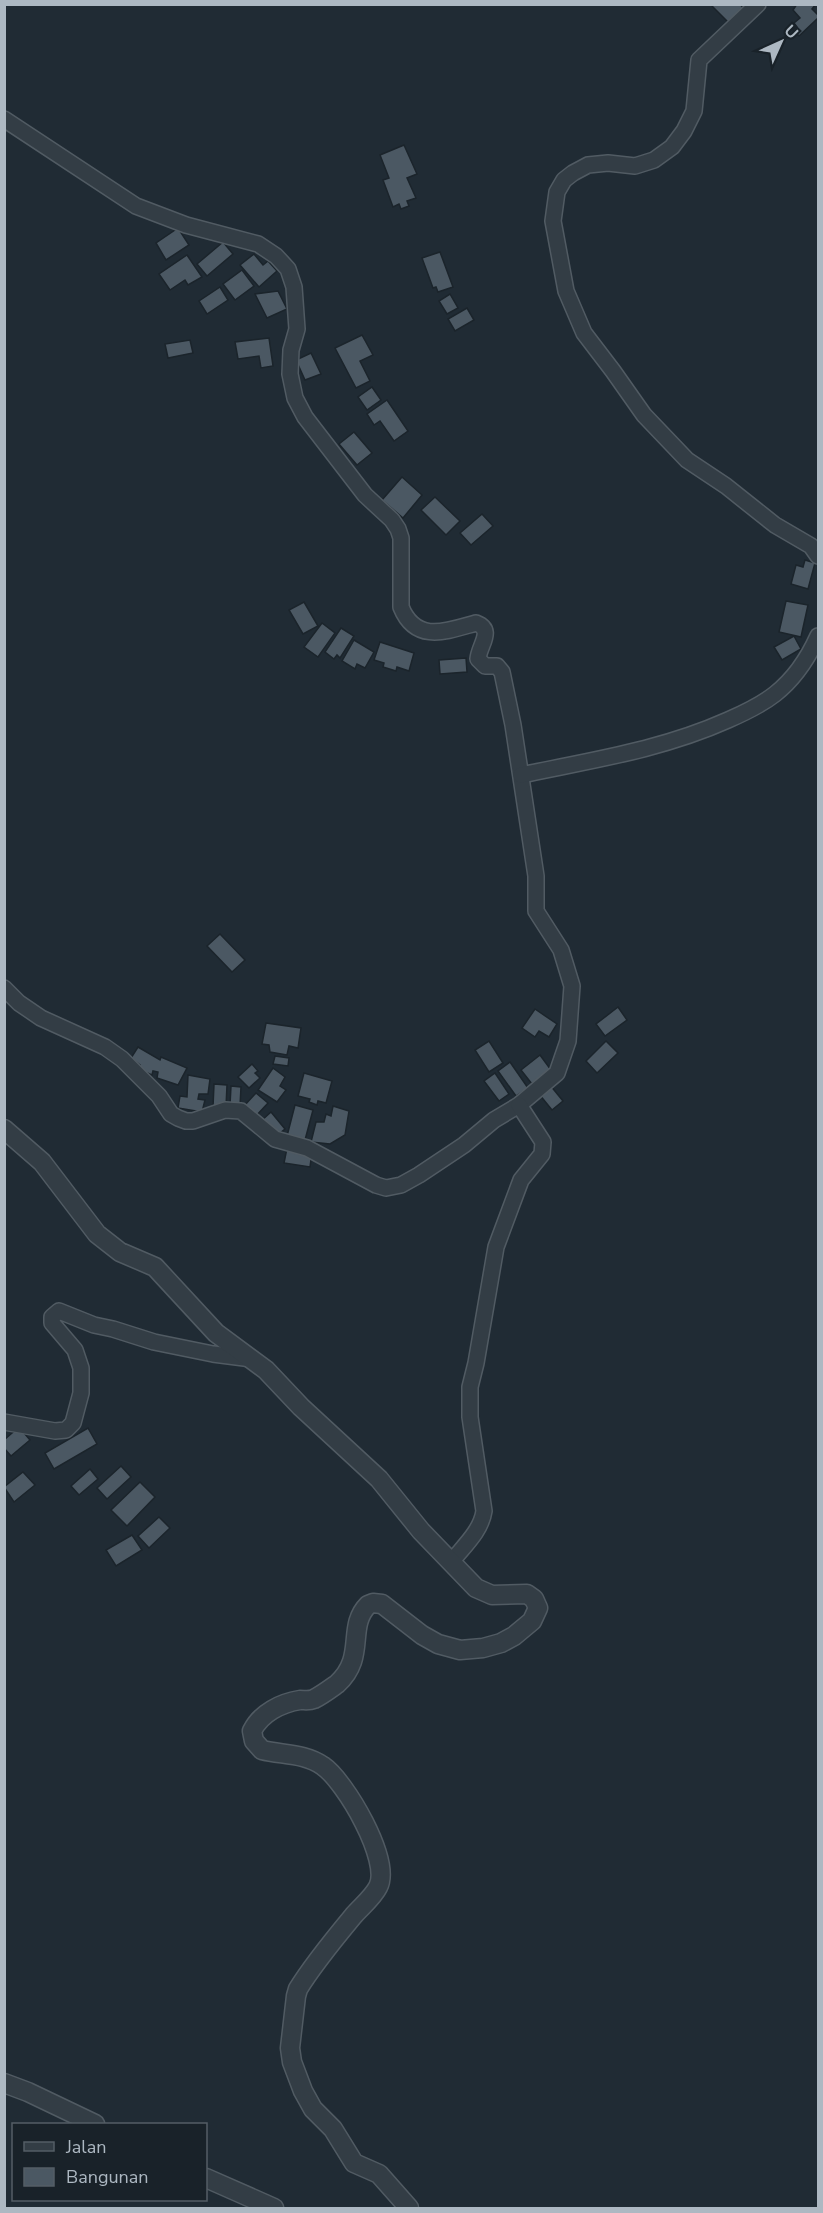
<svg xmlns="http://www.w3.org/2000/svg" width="823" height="2213" viewBox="0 0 823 2213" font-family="'Nunito Sans',sans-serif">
	<rect width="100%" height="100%" fill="#202b34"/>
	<g fill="#4b5863" stroke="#1b242b" stroke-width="1.5">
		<path d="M710 4H740L743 8 728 22Z"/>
		<path d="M797 4H816L812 9 818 15V18L799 36 793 30 797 27 794 23 800 18 793 10Z"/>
		<path d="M404 145 417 174 407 178 416 198 407 201 409 206 401 209 399 204 393 207 383 180 389 178 380 155Z"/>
		<path d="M178 228 189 245 166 260 156 243Z"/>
		<path d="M223 242 233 254 207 276 197 264Z"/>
		<path d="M440 252 453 287 438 292 436 287 433 288 422 258Z"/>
		<path d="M254 254 263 265 268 261 277 271 259 287 240 265Z"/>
		<path d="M187 255 202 277 188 285 185 280 170 290 159 274Z"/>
		<path d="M242 270 254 286 235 300 223 284Z"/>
		<path d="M220 287 228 300 207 314 199 301Z"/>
		<path d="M278 291 287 309 267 318 255 294Z"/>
		<path d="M450 294 458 308 447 314 439 301Z"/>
		<path d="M467 308 474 320 455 331 448 319Z"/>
		<path d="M362 335 373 355 360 361 370 381 356 388 335 348Z"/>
		<path d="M269 338 273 366 261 368 259 356 238 359 235 342Z"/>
		<path d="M190 340 193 353 168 358 165 344Z"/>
		<path d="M311 353 321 374 305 380 296 360Z"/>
		<path d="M372 387 381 400 367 410 358 397Z"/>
		<path d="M387 400 408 431 394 441 380 421 374 425 367 414Z"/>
		<path d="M354 432 372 453 357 465 339 444Z"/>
		<path d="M402 477 422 495 403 518 382 500Z"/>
		<path d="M435 497 460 521 446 535 421 510Z"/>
		<path d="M482 514 493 526 471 545 460 533Z"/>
		<path d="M805 560 815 563 808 589 791 584 796 565 803 567Z"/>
		<path d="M786 601 808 605 801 637 779 632Z"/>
		<path d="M304 602 318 626 303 634 289 610Z"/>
		<path d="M322 623 335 633 318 657 304 647Z"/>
		<path d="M341 628 354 636 340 658 337 655 334 659 325 652Z"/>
		<path d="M794 636 801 649 782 660 774 647Z"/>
		<path d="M354 640 374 652 365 668 357 664 355 669 342 661Z"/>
		<path d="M380 642 414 653 409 671 397 667 396 671 383 667 384 663 374 660Z"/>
		<path d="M466 658 467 672 440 674 439 660Z"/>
		<path d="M220 934 245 960 232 972 207 946Z"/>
		<path d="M618 1007 627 1020 605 1036 596 1024Z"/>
		<path d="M535 1009 557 1024 549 1037 539 1031 535 1037 522 1028Z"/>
		<path d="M266 1023 301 1028 298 1048 289 1046 287 1055 270 1052 269 1045 262 1044Z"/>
		<path d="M489 1041 503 1063 489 1072 475 1050Z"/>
		<path d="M606 1041 618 1053 597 1073 586 1061Z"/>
		<path d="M138 1047 160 1060 161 1057 187 1068 178 1085 157 1078 158 1072 153 1071 152 1075 138 1069 140 1065 131 1058Z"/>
		<path d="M540 1055 551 1070 532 1084 521 1070Z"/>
		<path d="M275 1056 289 1058 288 1066 273 1064Z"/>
		<path d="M510 1062 528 1088 516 1096 498 1071Z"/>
		<path d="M252 1064 258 1071 255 1073 260 1078 249 1088 238 1077Z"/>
		<path d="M273 1068 285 1077 280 1086 286 1090 277 1102 258 1090Z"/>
		<path d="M304 1073 332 1081 326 1103 318 1101 317 1105 309 1102 310 1099 298 1096Z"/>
		<path d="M495 1073 509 1094 499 1101 484 1081Z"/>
		<path d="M188 1075 210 1079 208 1094H199L198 1099 205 1100 202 1112 178 1108 180 1096 187 1097Z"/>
		<path d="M214 1084 227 1085 226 1107H213Z"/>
		<path d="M550 1085 563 1101 552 1110 539 1094Z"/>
		<path d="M231 1086 241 1087 240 1106 230 1105Z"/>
		<path d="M256 1093 268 1103 255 1117 244 1106Z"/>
		<path d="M295 1105 313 1110 305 1140 287 1136Z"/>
		<path d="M333 1106 349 1111 345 1135 330 1144 311 1142 316 1122H324L326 1114 331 1116Z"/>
		<path d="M271 1112 285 1129 275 1137 261 1121Z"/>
		<path d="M287 1148 312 1152 310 1167 284 1163Z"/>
		<path d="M19 1427 30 1440 11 1456 4 1448V1440Z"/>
		<path d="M88 1428 97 1444 54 1469 45 1453Z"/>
		<path d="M121 1466 131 1477 107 1499 97 1488Z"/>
		<path d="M90 1469 98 1479 79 1495 71 1486Z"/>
		<path d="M23 1472 35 1485 14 1502 4 1487Z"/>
		<path d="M140 1482 155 1497 127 1526 111 1510Z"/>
		<path d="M159 1517 170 1528 149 1548 138 1536Z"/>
		<path d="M132 1535 142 1550 116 1566 106 1550Z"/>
	</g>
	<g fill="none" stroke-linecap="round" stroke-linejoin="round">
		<defs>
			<g id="minor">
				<path d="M758 4 699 60 694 111 684 131 672 147 654 160 635 166 608 163 588 165 573 173 564 180 557 192 553 221 566 291 584 333 613 371 644 415 687 460 726 486 775 525 811 546 818 556"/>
				<path d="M4 119 136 206 186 225 258 244 276 256 288 269 294 287 297 329 291 350 290 374 295 398 305 417 365 495 392 520 398 529 401 538V607C416 644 447 631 476 623 495 630 479 645 478 659L485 666H497L502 672 513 725 536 876V911L561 950 572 986 568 1041 557 1073 519 1105 494 1120 464 1145 419 1175 401 1185 386 1188 376 1185 307 1148 275 1139 241 1111 225 1110 193 1121H186L178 1118 171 1114 159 1096 122 1059 105 1047 41 1018 19 1003 4 988"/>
				<path d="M521 775C592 760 661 750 728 720 744 713 761 705 775 694 794 679 809 656 818 636"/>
				<path d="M4 1422 55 1431 66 1430 73 1423 81 1393V1368L75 1350 52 1323V1317L59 1311 94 1325 113 1329 154 1342 213 1354 252 1359"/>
				<path d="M452 1561C464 1546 481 1531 484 1511L470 1417V1387L476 1363 496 1247 521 1180 542 1154 543 1142 519 1105"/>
			</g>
			<g id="tertiary">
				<path d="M4 1129 42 1162 97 1234 120 1252 155 1267 216 1333 266 1370 301 1407 379 1479 421 1531 476 1588 492 1595 527 1594 534 1599 538 1608 532 1621 514 1636 501 1643 483 1648 460 1650 438 1644 422 1635 382 1604 373 1603 368 1605C346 1627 367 1657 337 1684 330 1689 322 1695 314 1699 309 1701 305 1700 300 1700 281 1703 261 1713 252 1731L254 1741 262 1750C282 1755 305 1753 323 1766 345 1781 392 1861 378 1887 373 1897 362 1906 354 1915 335 1938 314 1963 298 1989L296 1996 290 2048 292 2062 303 2091 313 2109 333 2129 354 2163 379 2174 409 2208"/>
				<path d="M4 2083 28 2092 95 2124"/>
				<path d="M206 2178 274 2208"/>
			</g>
		</defs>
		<use href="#minor" stroke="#515b63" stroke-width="18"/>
		<use href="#tertiary" stroke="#515b63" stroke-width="21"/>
		<use href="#minor" stroke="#333d45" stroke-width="15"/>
		<use href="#tertiary" stroke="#333d45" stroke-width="18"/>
	</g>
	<rect width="823" height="2213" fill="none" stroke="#adb8c2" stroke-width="12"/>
	<rect x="12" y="2123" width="195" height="78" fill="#192229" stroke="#545e66" stroke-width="1.5"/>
	<rect x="24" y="2142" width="30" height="9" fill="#333d45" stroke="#545e66" stroke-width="1.5"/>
	<text x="66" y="2153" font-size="18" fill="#adb8c2">Jalan</text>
	<rect x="24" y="2168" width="30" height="18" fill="#4b5863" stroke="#545e66" stroke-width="1.5"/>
	<text x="66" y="2183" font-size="18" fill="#adb8c2">Bangunan</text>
	<g transform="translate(781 42) rotate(45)" stroke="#192229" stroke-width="4.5" paint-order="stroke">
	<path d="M0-4.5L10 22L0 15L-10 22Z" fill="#adb8c2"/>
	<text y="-9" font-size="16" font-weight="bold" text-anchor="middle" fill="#adb8c2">U</text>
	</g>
</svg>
